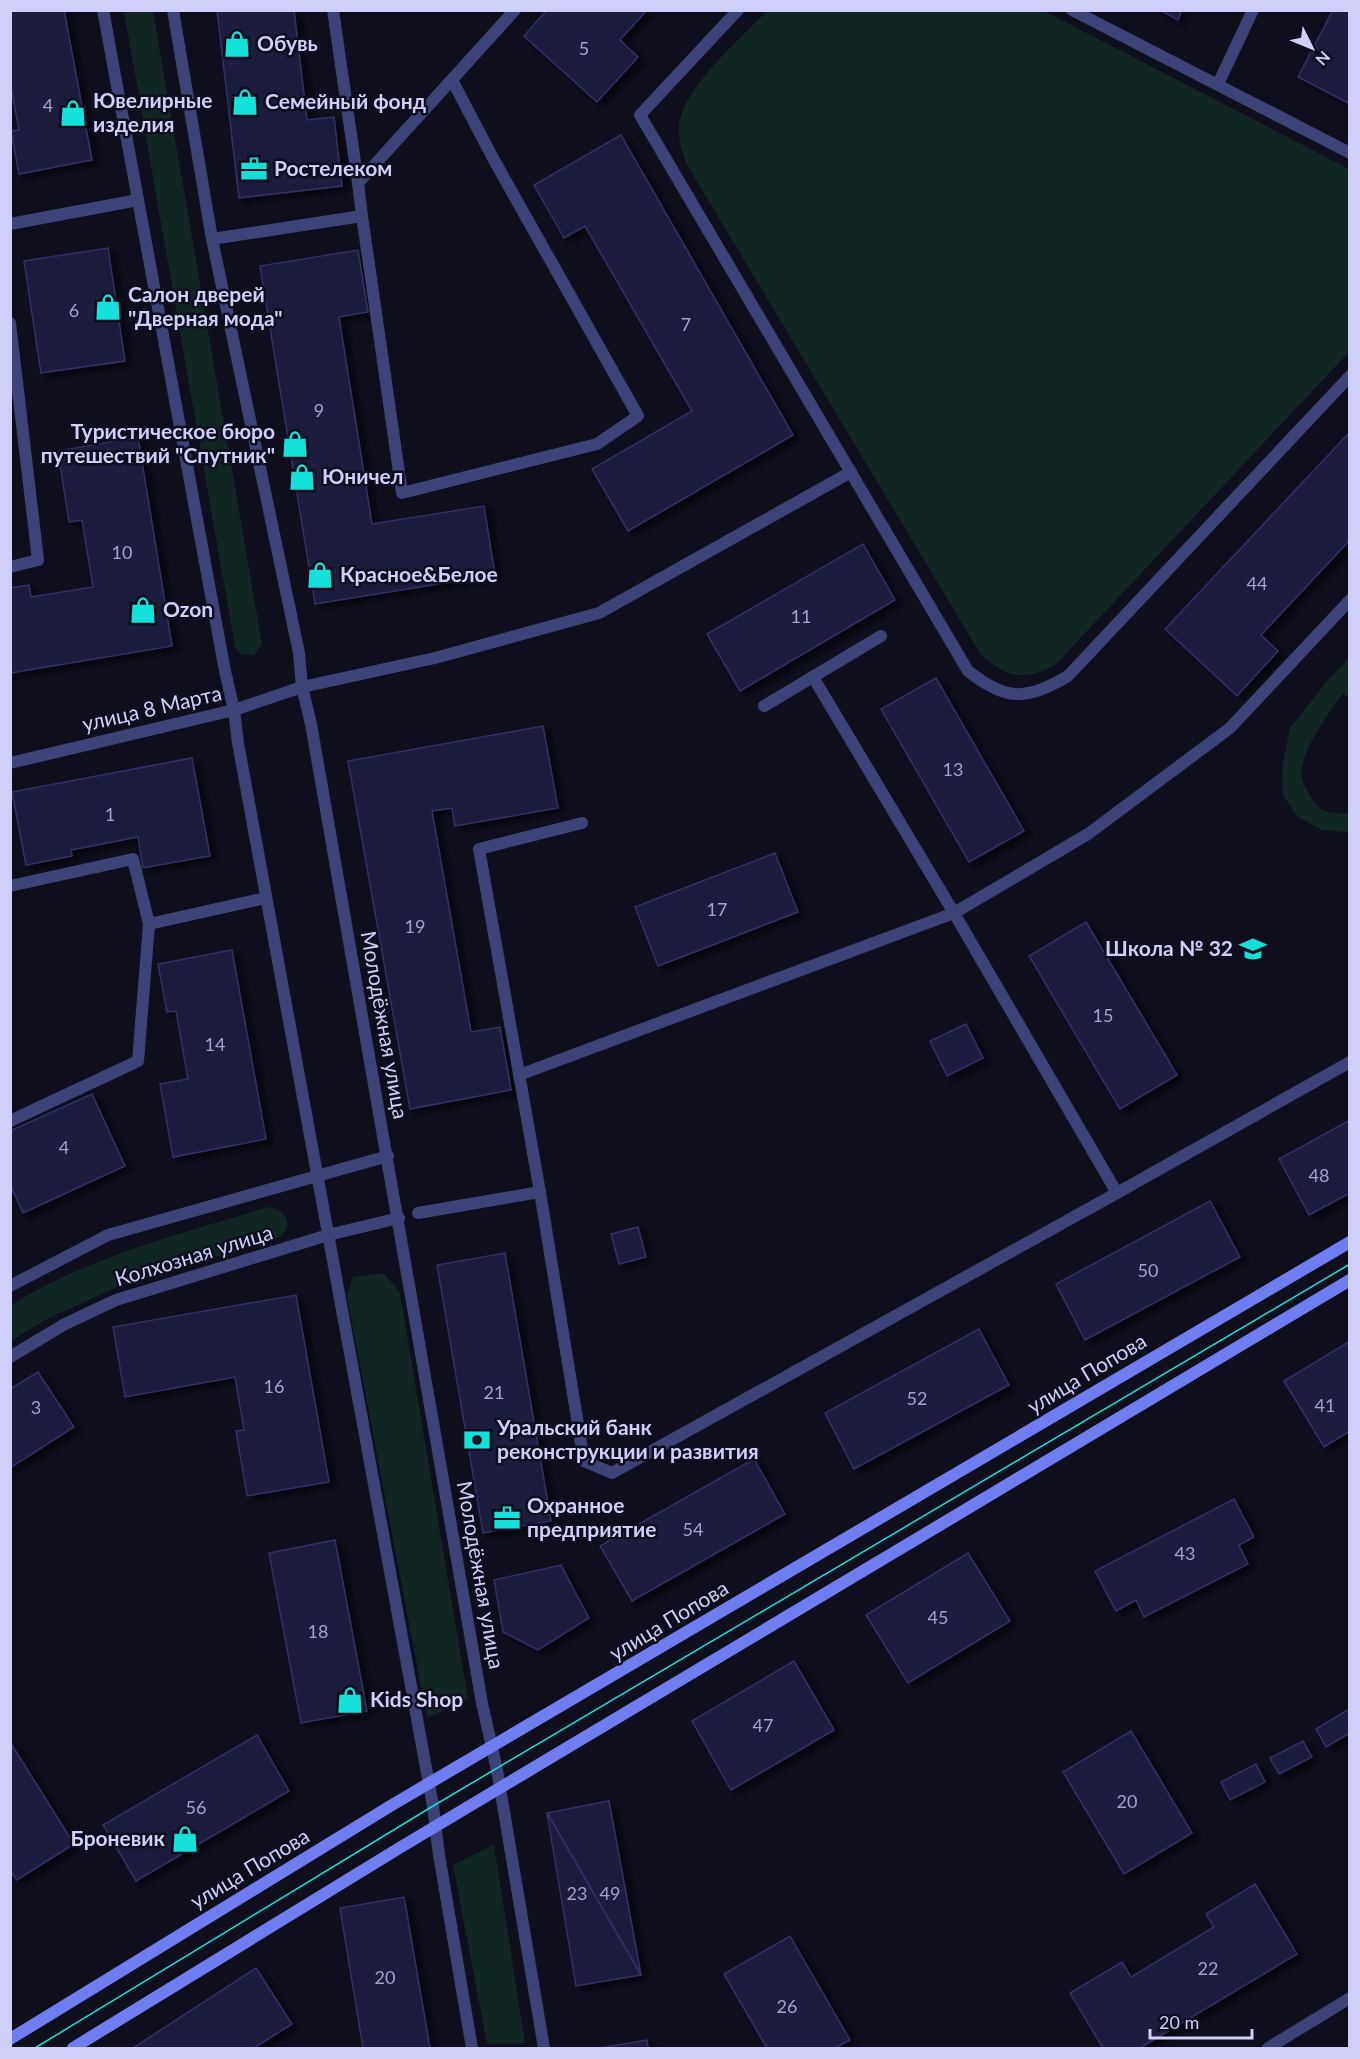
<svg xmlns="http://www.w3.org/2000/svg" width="1360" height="2059" viewBox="0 0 1360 2059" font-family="Lato,sans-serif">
	<defs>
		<filter id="shadow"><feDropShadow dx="6" dy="4" stdDeviation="3" flood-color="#0009"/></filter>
	</defs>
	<rect width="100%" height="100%" fill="#0e0e1d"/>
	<g fill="#112623">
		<path d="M124 11H153L262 644 254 655H242L235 647Z"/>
		<path d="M767 11H1044L1349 169V352L1056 664C1025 682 1007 678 981 655L686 163C682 151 678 140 679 127 681 90 741 38 767 11Z"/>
		<path d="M1349 658V698L1343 693C1329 713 1297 755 1302 780 1303 784 1307 789 1308 792 1318 813 1329 814 1349 813V832L1322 830 1297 816 1283 795 1282 769 1290 728 1328 680Z"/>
		<path d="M268 1207C288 1210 295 1227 276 1239L121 1285 45 1320 11 1341V1305C90 1256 180 1234 268 1207Z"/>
		<path d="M384 1273 400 1293 468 1699 427 1718 347 1297 353 1277Z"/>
		<path d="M494 1845 525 2043 487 2044 453 1865Z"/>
	</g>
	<g fill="#1e1c3c" stroke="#333066" stroke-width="1.5" filter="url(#shadow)">
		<path d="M10 10H64L92 160 19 174 11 131 19 130 10 82Z"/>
		<path d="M217 10H294L307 120 334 117 342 186 239 198Z"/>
		<path d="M547 10H647L620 40 638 57 597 102 524 36Z"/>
		<path d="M1160 10H1182L1178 20Z"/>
		<path d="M1333 10H1350V104L1298 77Z"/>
		<path d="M621 135 793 435 628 531 592 469 692 411 585 226 564 238 534 185Z"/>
		<path d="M108 248 125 361 41 373 24 261Z"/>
		<path d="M358 250 368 312 339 317 372 524 484 506 495 575 315 604 260 266Z"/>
		<path d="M1350 432V540L1261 635 1278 651 1237 696 1165 629Z"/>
		<path d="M138 437 172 646 10 673V588L29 585 31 597 93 587 82 520 69 522 58 451Z"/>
		<path d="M863 544 895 600 740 691 707 634Z"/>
		<path d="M936 678 1024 831 969 862 881 709Z"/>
		<path d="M543 726 558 808 455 826 452 808 432 811 471 1032 500 1027 511 1090 410 1109 348 761Z"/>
		<path d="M192 758 210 856 143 868 138 837 71 850 72 856 26 865 12 792Z"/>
		<path d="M775 853 798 912 658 966 635 907Z"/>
		<path d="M1086 922 1177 1075 1120 1109 1029 956Z"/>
		<path d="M232 950 266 1139 173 1157 160 1084 188 1079 176 1011 167 1012 158 964Z"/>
		<path d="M966 1024 983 1058 947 1076 930 1041Z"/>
		<path d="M92 1094 125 1166 23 1213 10 1184V1131Z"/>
		<path d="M1350 1120V1193L1309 1215 1279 1159Z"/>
		<path d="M1210 1201 1240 1257 1085 1340 1056 1284Z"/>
		<path d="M638 1227 646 1257 619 1264 611 1234Z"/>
		<path d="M505 1253 551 1521 483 1533 437 1265Z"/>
		<path d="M296 1295 329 1482 247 1496 236 1431 244 1430 235 1377 125 1397 113 1327Z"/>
		<path d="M979 1329 1009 1385 854 1469 825 1413Z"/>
		<path d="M1350 1341V1431L1324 1447 1284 1381Z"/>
		<path d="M38 1372 74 1427 10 1468V1389Z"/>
		<path d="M754 1459 785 1514 632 1601 600 1546Z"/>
		<path d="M1234 1499 1254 1537 1239 1545 1248 1564 1144 1617 1136 1600 1116 1611 1095 1571Z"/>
		<path d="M335 1540 367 1711 301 1723 269 1553Z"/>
		<path d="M968 1553 1010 1621 908 1683 866 1615Z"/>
		<path d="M561 1565 589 1618 538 1650 503 1632 494 1580Z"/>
		<path d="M794 1661 834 1730 731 1790 692 1721Z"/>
		<path d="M1349 1709 1350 1733 1326 1747 1316 1729Z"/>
		<path d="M1131 1731 1192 1833 1124 1874 1063 1772Z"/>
		<path d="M257 1735 289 1791 136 1881 103 1825Z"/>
		<path d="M1303 1741 1312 1757 1279 1774 1270 1758Z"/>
		<path d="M10 1742 74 1844 17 1880 10 1871Z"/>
		<path d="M1256 1764 1265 1782 1230 1800 1221 1782Z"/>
		<path d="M609 1801 641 1975 547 1813Z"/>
		<path d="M547 1813 641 1975 576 1986Z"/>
		<path d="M1255 1884 1297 1954 1140 2048H1103L1070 1993 1122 1962 1131 1977 1214 1927 1206 1914Z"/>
		<path d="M404 1897 430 2048H363L340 1908Z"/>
		<path d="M790 1936 850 2040 835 2048H767L724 1974Z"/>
		<path d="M256 1968 292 2024 254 2048H133Z"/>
		<path d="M647 2040 648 2048H600Z"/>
	</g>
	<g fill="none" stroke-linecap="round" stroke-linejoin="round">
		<g stroke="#3d4378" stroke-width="12">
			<path d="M333 10 358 183"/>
			<path d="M362 216 402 493 597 444 638 416 494 160 452 80"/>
			<path d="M10 224 138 200"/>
			<path d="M212 239 362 216 358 183 515 10"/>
			<path d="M10 323 38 560 10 567"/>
			<path d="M813 677 954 913 1117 1193"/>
			<path d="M302 687 435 658 599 613 851 472"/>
			<path d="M764 706 881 636"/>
			<path d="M582 823 479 849 540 1192 584 1461 612 1473 1117 1193 1350 1062"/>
			<path d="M10 886 133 859 149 924 138 1061 10 1121"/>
			<path d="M149 924 266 898"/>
			<path d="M519 1075 954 913 1088 834 1230 728 1350 600"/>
			<path d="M418 1213 540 1192"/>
		</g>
		<g stroke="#3d4378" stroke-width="12">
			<path d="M103 10 225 671 234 710 238 743 433 1806 439 1855 472 2048"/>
			<path d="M173 10 212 239 299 653 302 687 311 724 482 1703 497 1770 544 2048"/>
			<path d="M738 10 640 115 968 671C1007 701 1025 701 1068 676L1350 376"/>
			<path d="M1072 10 1350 153"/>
			<path d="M1218 84 1253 10"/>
			<path d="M10 763 234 710 302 687"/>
			<path d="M10 1286 108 1235 388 1156"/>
			<path d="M10 1357 65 1324 116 1300 328 1235 399 1218"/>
			<path d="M1268 2048 1350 1998"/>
		</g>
		<g stroke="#6f7df1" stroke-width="12">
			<path d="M10 2039 392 1805 1350 1242"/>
			<path d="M73 2048 401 1847 1350 1280"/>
		</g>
		<path stroke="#15e0d9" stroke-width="1.5" d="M35 2048 433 1806 1350 1264"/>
	</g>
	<defs>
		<symbol id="shop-bare" viewBox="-9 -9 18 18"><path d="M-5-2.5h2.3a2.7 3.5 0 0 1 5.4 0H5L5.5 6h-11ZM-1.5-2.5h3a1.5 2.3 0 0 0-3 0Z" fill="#15e0d9" stroke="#0e0e1d" stroke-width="2.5" paint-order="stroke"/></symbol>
		<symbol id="office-bare" viewBox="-9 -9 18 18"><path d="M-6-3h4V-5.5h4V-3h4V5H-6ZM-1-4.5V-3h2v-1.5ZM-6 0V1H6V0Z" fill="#15e0d9" stroke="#0e0e1d" stroke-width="2.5" paint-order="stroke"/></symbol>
		<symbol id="school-bare" viewBox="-9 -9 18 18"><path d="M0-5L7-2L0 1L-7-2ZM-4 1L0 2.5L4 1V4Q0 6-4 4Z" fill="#15e0d9" stroke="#0e0e1d" stroke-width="2.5" paint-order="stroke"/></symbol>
		<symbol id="bank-bare" viewBox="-9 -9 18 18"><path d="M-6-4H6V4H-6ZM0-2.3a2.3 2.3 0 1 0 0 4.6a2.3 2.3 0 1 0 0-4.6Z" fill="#15e0d9" stroke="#0e0e1d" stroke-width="2.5" paint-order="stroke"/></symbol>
	</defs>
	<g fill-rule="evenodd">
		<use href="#shop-bare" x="218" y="25" width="38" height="38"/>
		<use href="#shop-bare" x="226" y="83" width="38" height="38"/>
		<use href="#shop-bare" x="54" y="94" width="38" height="38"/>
		<use href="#office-bare" x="235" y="150" width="38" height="38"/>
		<use href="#shop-bare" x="89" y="288" width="38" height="38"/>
		<use href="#shop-bare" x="276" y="425" width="38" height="38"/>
		<use href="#shop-bare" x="283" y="458" width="38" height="38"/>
		<use href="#shop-bare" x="301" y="556" width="38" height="38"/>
		<use href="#shop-bare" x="124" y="591" width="38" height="38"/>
		<use href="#school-bare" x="1234" y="930" width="38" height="38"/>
		<use href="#bank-bare" x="458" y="1421" width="38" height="38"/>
		<use href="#office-bare" x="488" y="1499" width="38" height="38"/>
		<use href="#shop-bare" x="331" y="1681" width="38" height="38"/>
		<use href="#shop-bare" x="166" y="1820" width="38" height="38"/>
	</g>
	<g text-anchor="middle" stroke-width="5" stroke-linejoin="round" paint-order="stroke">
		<g font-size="18" fill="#a3a2ca">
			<text x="584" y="55">5</text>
			<text x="48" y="112">4</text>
			<text x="74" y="317">6</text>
			<text x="686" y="331">7</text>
			<text x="319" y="417">9</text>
			<text x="122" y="559">10</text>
			<text x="1257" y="590">44</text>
			<text x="801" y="623">11</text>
			<text x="953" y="776">13</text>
			<text x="110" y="821">1</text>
			<text x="717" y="916">17</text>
			<text x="415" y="933">19</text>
			<text x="1103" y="1022">15</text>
			<text x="215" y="1051">14</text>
			<text x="64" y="1154">4</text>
			<text x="1319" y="1182">48</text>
			<text x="1148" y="1277">50</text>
			<text x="274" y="1393">16</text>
			<text x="494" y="1399">21</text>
			<text x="917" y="1405">52</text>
			<text x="1325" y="1412">41</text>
			<text x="36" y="1414">3</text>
			<text x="693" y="1536">54</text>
			<text x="1185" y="1560">43</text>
			<text x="938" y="1624">45</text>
			<text x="318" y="1638">18</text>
			<text x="763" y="1732">47</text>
			<text x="1127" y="1808">20</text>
			<text x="196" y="1814">56</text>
			<text x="577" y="1900">23</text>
			<text x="610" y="1900">49</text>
			<text x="1208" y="1975">22</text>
			<text x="385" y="1984">20</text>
			<text x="787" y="2013">26</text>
		</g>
		<g font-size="21" font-weight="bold" fill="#cfcffa" stroke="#0e0e1d" text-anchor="start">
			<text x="257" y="51">Обувь</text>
			<text x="93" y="108">Ювелирные<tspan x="93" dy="24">изделия</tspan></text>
			<text x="265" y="109">Семейный фонд</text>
			<text x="274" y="176">Ростелеком</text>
			<text x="128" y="302">Салон дверей<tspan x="128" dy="24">"Дверная мода"</tspan></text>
			<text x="275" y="439" text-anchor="end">Туристическое бюро<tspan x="275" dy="24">путешествий "Спутник"</tspan></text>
			<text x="322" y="484">Юничел</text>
			<text x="340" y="582">Красное&amp;Белое</text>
			<text x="163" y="617">Ozon</text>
			<text x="1233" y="956" text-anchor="end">Школа № 32</text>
			<text x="497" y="1435">Уральский банк<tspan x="497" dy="24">реконструкции и развития</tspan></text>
			<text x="527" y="1513">Охранное<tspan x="527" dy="24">предприятие</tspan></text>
			<text x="370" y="1707">Kids Shop</text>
			<text x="165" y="1846" text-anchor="end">Броневик</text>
		</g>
		<g font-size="21" fill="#cfcffa" stroke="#0e0e1d">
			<text transform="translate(152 709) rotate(-13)" y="7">улица 8 Марта</text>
			<text transform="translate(384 1025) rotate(80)" y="7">Молодёжная улица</text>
			<text transform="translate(194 1256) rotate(-17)" y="7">Колхозная улица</text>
			<text transform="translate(1087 1374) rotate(-31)" y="7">улица Попова</text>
			<text transform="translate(480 1575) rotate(80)" y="7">Молодёжная улица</text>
			<text transform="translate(669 1621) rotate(-31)" y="7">улица Попова</text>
			<text transform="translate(250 1869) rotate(-31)" y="7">улица Попова</text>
		</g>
	</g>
	<rect width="1360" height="2059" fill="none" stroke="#cfcffa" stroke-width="24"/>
	<g transform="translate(1312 48) rotate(133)" stroke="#0e0e1d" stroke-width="4.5" paint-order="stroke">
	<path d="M0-4.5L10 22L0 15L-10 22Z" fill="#cfcffa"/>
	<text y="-9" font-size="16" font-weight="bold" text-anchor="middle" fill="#cfcffa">N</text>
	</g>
	<path d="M1150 2029v9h102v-9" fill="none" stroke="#cfcffa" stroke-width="3"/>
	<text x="1159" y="2029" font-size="18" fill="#cfcffa" stroke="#0e0e1d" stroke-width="4.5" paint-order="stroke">20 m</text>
</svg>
